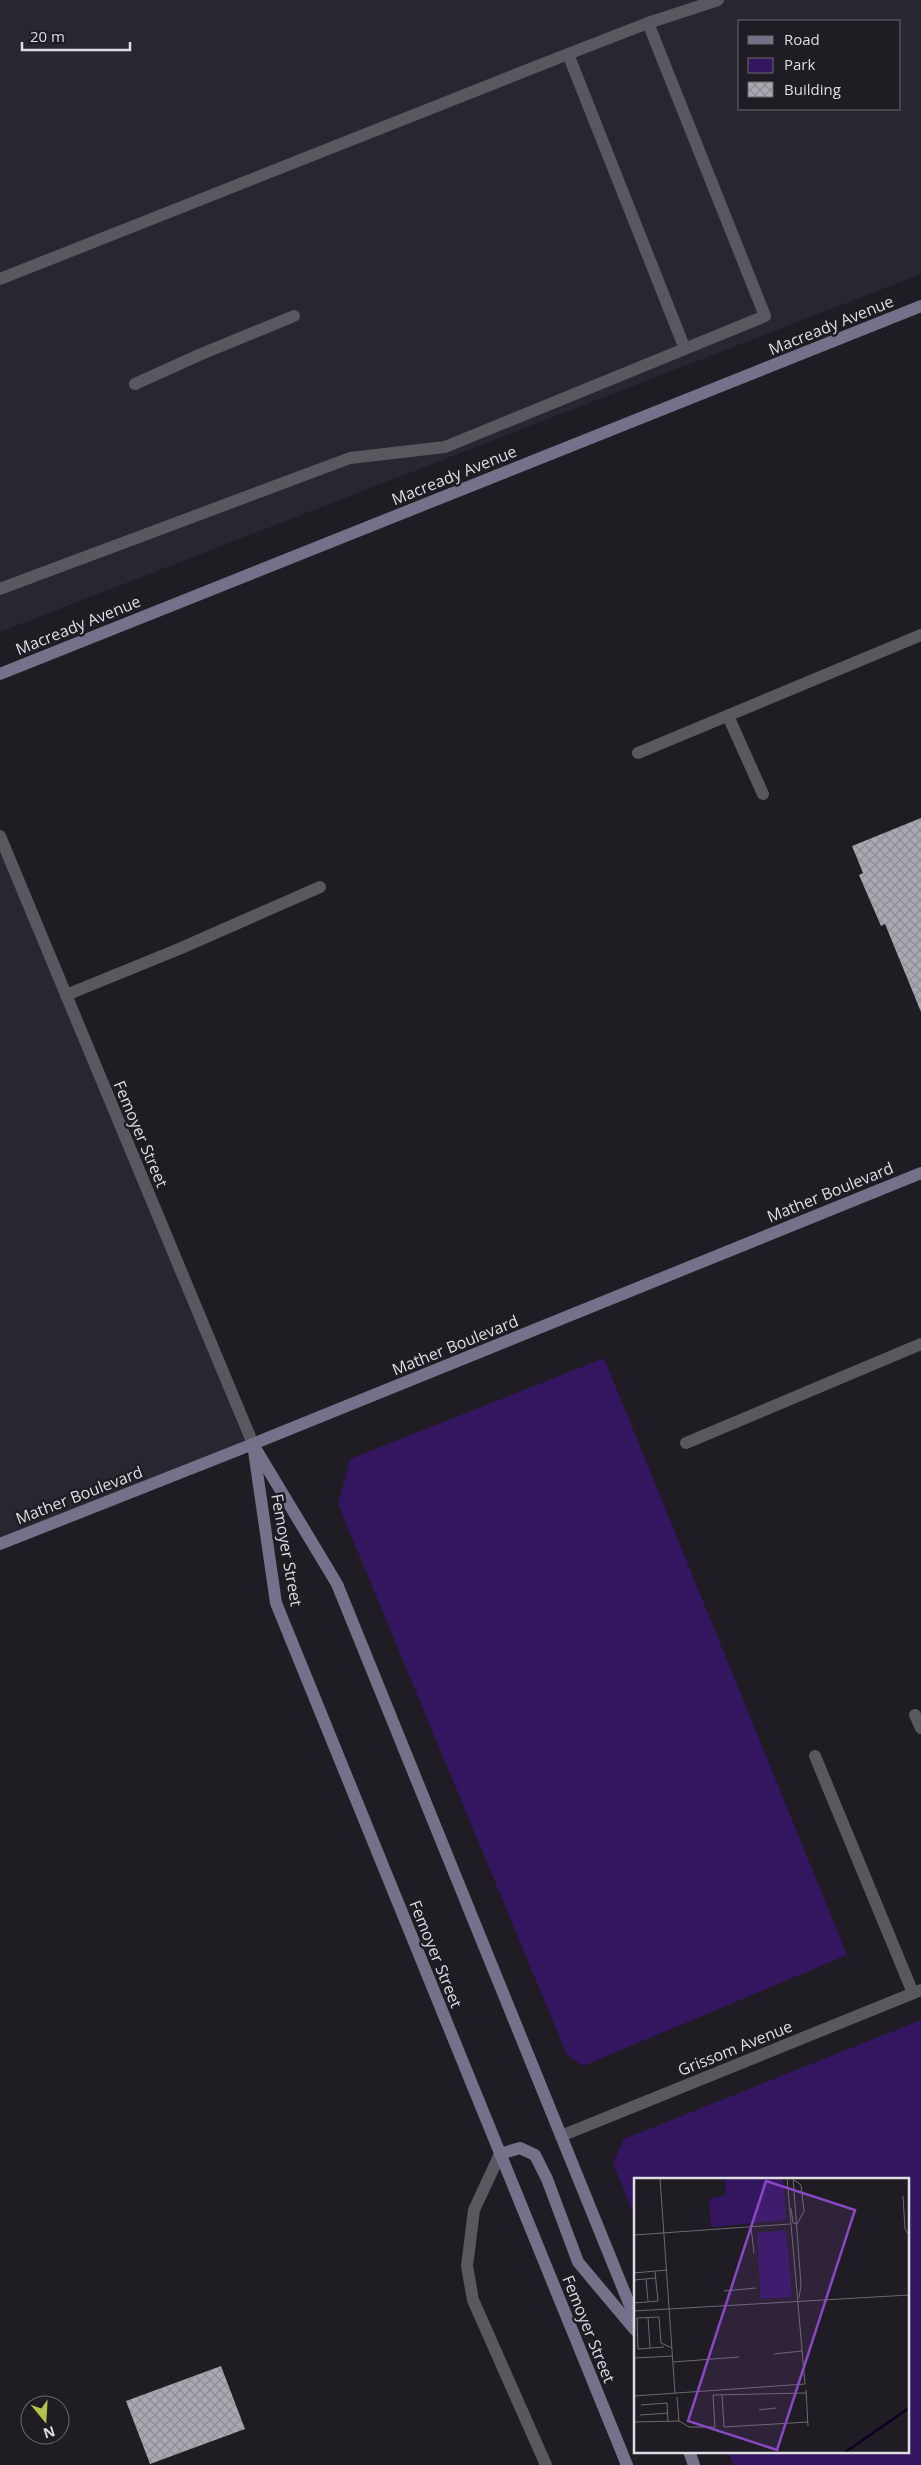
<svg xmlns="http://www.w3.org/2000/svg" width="921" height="2465" viewBox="0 0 921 2465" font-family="'Open Sans',sans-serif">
	<defs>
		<pattern id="building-cross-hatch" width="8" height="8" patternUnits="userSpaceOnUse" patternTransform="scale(1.25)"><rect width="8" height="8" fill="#a9a7af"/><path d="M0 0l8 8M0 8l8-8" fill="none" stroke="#908e94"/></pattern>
	</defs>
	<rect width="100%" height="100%" fill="#1f1d23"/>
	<g fill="#282631" fill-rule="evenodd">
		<path d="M0 0H921V274L0 632ZM740 21H900V109H740Z"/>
		<path d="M0 844 66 995 246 1445 0 1543Z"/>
	</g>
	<g fill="#331560">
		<path d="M604 1358 847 1955 583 2066 567 2055 338 1504 350 1459Z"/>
		<path d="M921 2020V2465H733L728 2451H907V2179H635V2218L613 2163 624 2139Z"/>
	</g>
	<g fill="url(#building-cross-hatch)">
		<path d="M921 818V1012L885 924 881 926 859 875 863 873 852 846Z"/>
		<path d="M221 2366 245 2429 150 2464 126 2401Z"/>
	</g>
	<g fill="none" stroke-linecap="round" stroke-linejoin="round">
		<g stroke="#59585f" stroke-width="12">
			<path d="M568 54 648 23"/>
			<path d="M0 279 568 54 685 349"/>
			<path d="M135 384 199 355 294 316"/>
			<path d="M0 589 350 458 445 447 765 316 648 23 718 0"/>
			<path d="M728 716 763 794"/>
			<path d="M638 753 921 635"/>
			<path d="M66 995 179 949 320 887"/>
			<path d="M686 1443 921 1344"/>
			<path d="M915 1715 921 1728"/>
			<path d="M815 1756 913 1993"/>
			<path d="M500 2154 474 2210 467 2266 473 2300 546 2465"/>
		</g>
		<g stroke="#59585f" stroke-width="12">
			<path d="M0 836 253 1444"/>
			<path d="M561 2136 921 1990"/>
		</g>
		<g stroke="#76708a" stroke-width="12">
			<path d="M0 674 921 306"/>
			<path d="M253 1444 276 1603 627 2465"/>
			<path d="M257 1451 337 1584 635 2318"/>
			<path d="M0 1544 253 1444 921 1173"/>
			<path d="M500 2154 520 2148 535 2155 547 2179 578 2262 635 2330"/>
			<path d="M689 2451 694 2465"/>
		</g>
	</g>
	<g text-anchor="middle" stroke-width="5" stroke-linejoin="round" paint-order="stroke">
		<g font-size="16" fill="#dedde1" stroke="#1f1d23">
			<text transform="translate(831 325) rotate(-22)" y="6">Macready Avenue</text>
			<text transform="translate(454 475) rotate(-22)" y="6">Macready Avenue</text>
			<text transform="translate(78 625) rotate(-22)" y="6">Macready Avenue</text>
			<text transform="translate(141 1134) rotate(67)" y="6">Femoyer Street</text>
			<text transform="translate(830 1192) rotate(-22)" y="6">Mather Boulevard</text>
			<text transform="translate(455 1345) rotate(-22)" y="6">Mather Boulevard</text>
			<text transform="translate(79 1495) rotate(-21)" y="6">Mather Boulevard</text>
			<text transform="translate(287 1550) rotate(80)" y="6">Femoyer Street</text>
			<text transform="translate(436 1954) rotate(68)" y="6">Femoyer Street</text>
			<text transform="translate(735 2048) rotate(-22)" y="6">Grissom Avenue</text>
			<text transform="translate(589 2329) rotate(68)" y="6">Femoyer Street</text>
		</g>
	</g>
	<g transform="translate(634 2178)">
		<rect width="275" height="275" fill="#1f1d23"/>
		<path d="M91 0H149L152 42 77 49 75 21 92 17ZM152 52 158 115 155 119 127 121 123 55Z" fill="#331560"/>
		<path fill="none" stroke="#0d0023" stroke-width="2.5" d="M210 275 275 230"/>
		<path fill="none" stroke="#6b6a6f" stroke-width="1" d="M26 0 41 215M159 0 167 107 165 120M269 18 271 51 275 57M157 30 159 45 163 46 170 33 167 7 160 2M117 49 120 75M0 57 156 46M0 95 33 92M12 101 14 123M0 102 22 100M90 113 122 110M0 125 24 123 21 94M0 133 275 117M14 139 16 170M30 169 4 171 3 140 25 139 27 165 38 170M140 176 168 173M0 180 39 178M39 184 105 179M172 212 174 248M88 216 90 249 174 244M0 218 171 206 153 0M43 219 45 243M7 227 33 225 34 244M125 232 142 230M6 237 34 235M0 244 45 243 55 249H81L79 217 172 215"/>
		<path fill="#8a47c4" fill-opacity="0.15" stroke="#8a47c4" stroke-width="2.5" d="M132 3 221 32 143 272 54 243Z"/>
		<rect width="275" height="275" fill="none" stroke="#dedde1" stroke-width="2.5"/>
	</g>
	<rect x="738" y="20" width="162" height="90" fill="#1f1d23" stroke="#6b6a6f"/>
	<rect x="748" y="36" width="25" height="8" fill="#76708a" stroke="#6b6a6f"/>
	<text x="784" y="45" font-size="15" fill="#dedde1">Road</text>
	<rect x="748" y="58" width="25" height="15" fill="#331560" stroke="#6b6a6f"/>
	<text x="784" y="70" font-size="15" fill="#dedde1">Park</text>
	<rect x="748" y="82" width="25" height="15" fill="url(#building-cross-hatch)" stroke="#6b6a6f"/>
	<text x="784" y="95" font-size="15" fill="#dedde1">Building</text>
	<g transform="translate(45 2420) rotate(162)"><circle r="24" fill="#1f1d23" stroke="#6b6a6f"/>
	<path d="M0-4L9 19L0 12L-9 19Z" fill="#b3c24b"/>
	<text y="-8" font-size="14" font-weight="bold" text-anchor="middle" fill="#dedde1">N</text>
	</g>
	<path d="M22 42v8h108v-8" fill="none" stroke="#dedde1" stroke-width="2.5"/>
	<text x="30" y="42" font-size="15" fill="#dedde1" stroke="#1f1d23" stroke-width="4" paint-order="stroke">20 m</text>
</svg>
